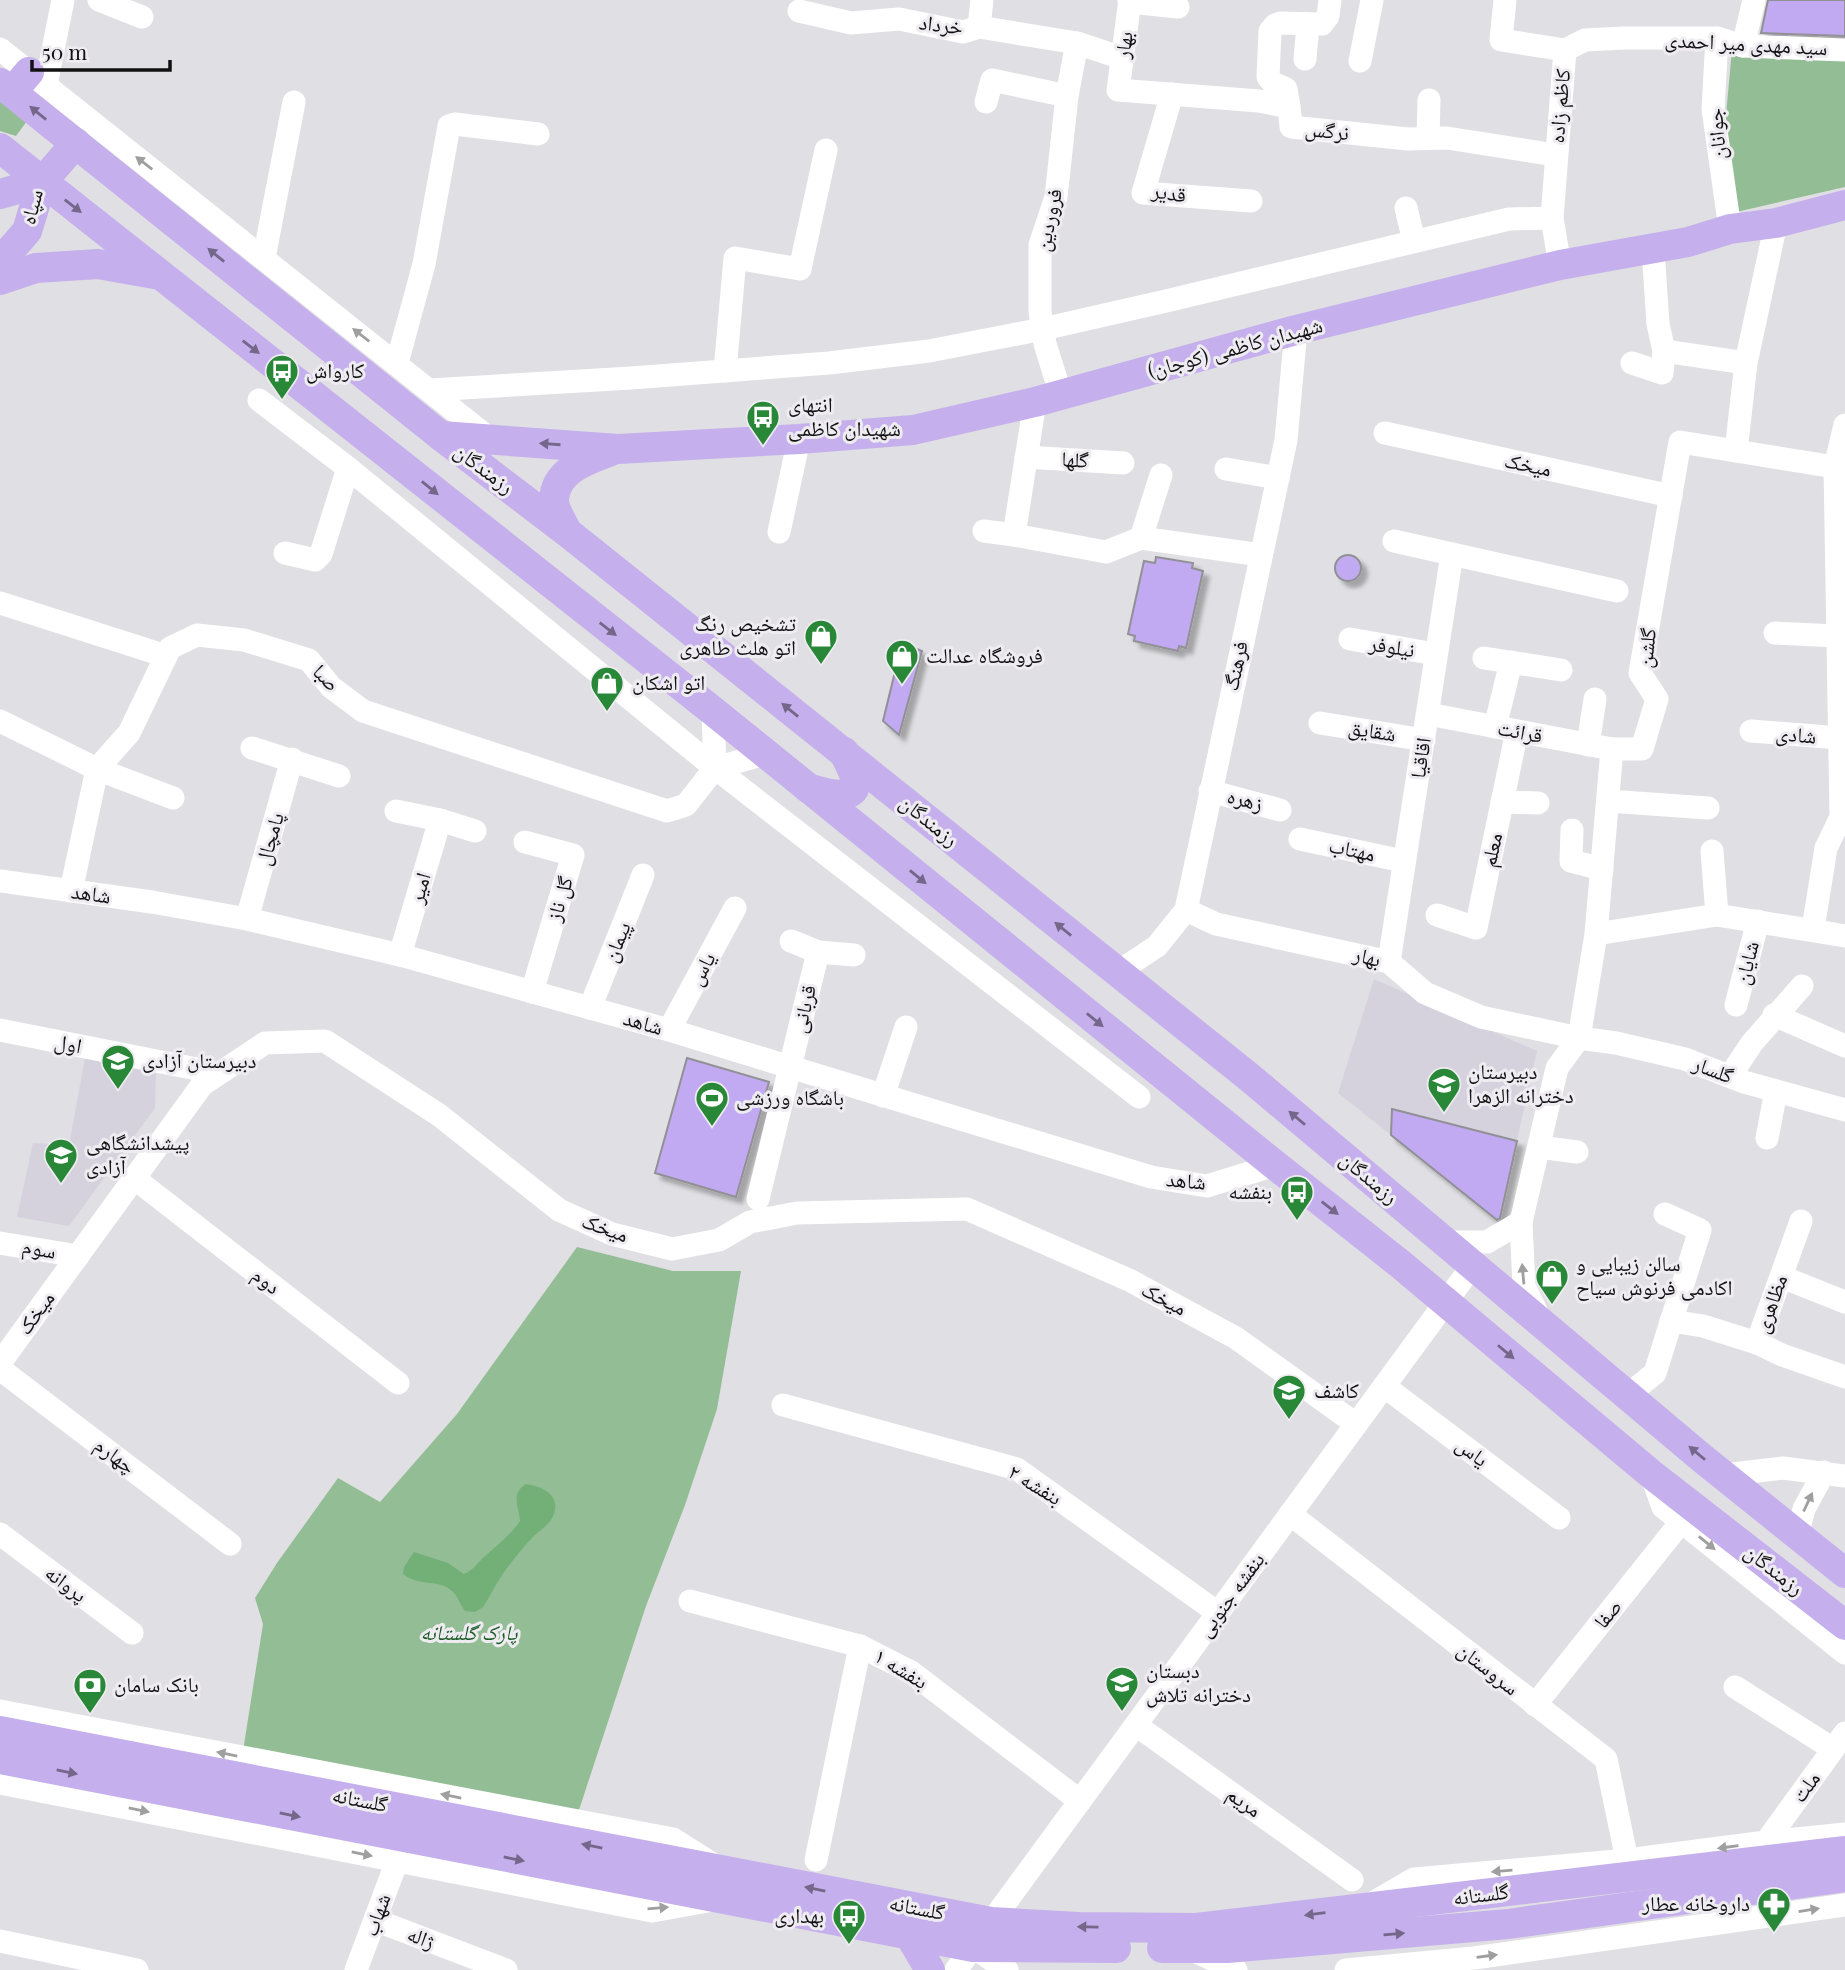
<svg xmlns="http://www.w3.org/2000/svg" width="1845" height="1970" viewBox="0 0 1845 1970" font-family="'Playfair Display','Noto Naskh Arabic',serif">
	<defs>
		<filter id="shadow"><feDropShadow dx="6" dy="6" stdDeviation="2" flood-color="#0004"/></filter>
	</defs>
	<rect width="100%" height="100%" fill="#e0dfe3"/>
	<g fill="#d5d2dd">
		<path d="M1374 979 1537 1051 1499 1221 1338 1093Z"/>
		<path d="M85 1058 156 1073 155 1108 69 1226 17 1217 33 1143 69 1145Z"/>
	</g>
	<g fill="#93bd95">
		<path d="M1732 50 1845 55V187L1736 212 1725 126Z"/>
		<path d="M0 95 27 121 16 136 0 131Z"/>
		<path d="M577 1247 673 1271H741L717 1409 685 1505 646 1606 578 1813 243 1751 263 1624 255 1598 277 1563 338 1478 380 1502 457 1414Z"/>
	</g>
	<path fill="#73b078" d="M526 1484C540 1486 558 1493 555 1510 553 1522 543 1528 535 1535 521 1549 507 1567 497 1583 492 1591 488 1600 483 1607L475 1612 465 1611C460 1605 458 1596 452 1591 440 1579 419 1587 403 1574L404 1567 414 1552 448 1563 464 1574C473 1570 476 1565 482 1559 496 1546 509 1537 520 1521 519 1506 510 1494 526 1484Z"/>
	<g fill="#c1aaf2" stroke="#919094" stroke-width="2" filter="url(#shadow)">
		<path d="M1768 0H1845V36L1761 33Z"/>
		<circle cx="1348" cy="568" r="13"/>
		<path d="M1156 557 1193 563 1192 568 1203 571 1186 648 1179 646 1178 651 1134 641 1135 636 1128 634 1144 561 1155 563Z"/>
		<path d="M902 643 922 651 899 735 883 721Z"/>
		<path d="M687 1058 769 1082 736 1197 655 1173Z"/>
		<path d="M1392 1109 1517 1141 1500 1218 1497 1220 1391 1135Z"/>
	</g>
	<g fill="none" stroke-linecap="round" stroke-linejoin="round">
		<g stroke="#fff" stroke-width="23">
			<path d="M99 0 142 17"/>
			<path d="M1130 0 1118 90 1259 101 1289 107 1291 127 1408 139 1447 138 1555 155"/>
			<path d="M1505 0 1501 40 1565 50 1552 218 1560 265"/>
			<path d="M1129 2 1178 7"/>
			<path d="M799 11 851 23 899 19 963 32 979 27 1077 43 1122 58"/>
			<path d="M979 27 982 0"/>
			<path d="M1717 38 1713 109 1730 229"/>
			<path d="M1743 46 1754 0"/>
			<path d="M0 49 490 439"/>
			<path d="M1565 50 1585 40 1624 38H1717L1743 46 1845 50"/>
			<path d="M1305 59 1308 25"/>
			<path d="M1360 61 1372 0"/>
			<path d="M46 85 63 0"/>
			<path d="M1172 94 1143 193 1251 201"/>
			<path d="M986 102 992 80 1067 96"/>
			<path d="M1289 107 1286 89 1273 83 1268 77 1270 31 1275 25 1281 23 1322 24 1328 16 1330 0"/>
			<path d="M1428 138 1429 100"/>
			<path d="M1406 208 1414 241"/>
			<path d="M264 258 294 102"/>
			<path d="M1664 351 1746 363"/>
			<path d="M397 363 424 264 449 126 455 124 538 134"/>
			<path d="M1632 363 1662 373 1664 351 1658 324 1653 250"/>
			<path d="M725 371 735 258 800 269 826 150"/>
			<path d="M430 390 631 378 829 363 929 351 1043 329 1166 301 1509 219 1552 218"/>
			<path d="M1061 395 1045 344 1040 312V245L1056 197 1067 96 1077 43"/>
			<path d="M259 400 348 468 715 768 1139 1097"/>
			<path d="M1035 402 1014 535 1106 552 1141 538 1261 555"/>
			<path d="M1385 433 1671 496"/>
			<path d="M1736 451 1835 467"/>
			<path d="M1026 457 1123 463"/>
			<path d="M1226 469 1278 478"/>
			<path d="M984 531 1014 535"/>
			<path d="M779 532 799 439"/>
			<path d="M1141 538 1161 475"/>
			<path d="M1394 541 1617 591"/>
			<path d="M285 553 315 560 321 554 348 468"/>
			<path d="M0 603 166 656"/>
			<path d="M1775 633 1838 636"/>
			<path d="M1350 639 1435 654"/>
			<path d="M1484 658 1561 670"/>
			<path d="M713 711 715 768"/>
			<path d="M1428 714 1612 749"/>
			<path d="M0 721 97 769 173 798"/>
			<path d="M1320 723 1424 740"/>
			<path d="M1495 727 1511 662"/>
			<path d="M1751 731 1840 738"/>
			<path d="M1588 745 1595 699"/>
			<path d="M252 748 339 776"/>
			<path d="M1210 791 1280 810"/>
			<path d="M1608 801 1708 808"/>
			<path d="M1502 802 1538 803"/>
			<path d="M396 811 440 820 475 831"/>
			<path d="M1572 830 1571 861 1602 869"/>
			<path d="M1300 839 1403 861"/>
			<path d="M525 842 573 855 532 992"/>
			<path d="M1712 851 1717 915"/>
			<path d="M0 881 152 902 247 919 400 955 669 1030 1151 1177 1207 1186 1275 1165"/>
			<path d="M71 891 97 769 129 733 170 648 197 635 244 640 309 660 331 687 363 711 667 811 686 805 715 768 765 754"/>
			<path d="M1186 910 1216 924 1389 962 1425 993 1481 1017 1579 1038 1616 1043 1685 1059 1744 1082 1845 1110"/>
			<path d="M1437 915 1476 928 1517 731"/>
			<path d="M247 919 292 759"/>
			<path d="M1813 929 1826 848 1841 817 1835 467 1845 425"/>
			<path d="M1596 934 1717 915 1845 936"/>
			<path d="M791 941 818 952 854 955"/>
			<path d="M400 955 440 820"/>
			<path d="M1389 962 1452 554"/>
			<path d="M1118 972 1157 946 1186 910 1286 440 1296 330"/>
			<path d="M1736 1005 1758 921"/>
			<path d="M590 1008 643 875"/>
			<path d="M1774 1015 1845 1046"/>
			<path d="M0 1030 217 1073"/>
			<path d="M669 1030 735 908"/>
			<path d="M1730 1076 1752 1043 1802 986"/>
			<path d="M883 1096 906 1027"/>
			<path d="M1767 1138 1776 1091"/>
			<path d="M1539 1147 1577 1152"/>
			<path d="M134 1178 398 1383"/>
			<path d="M758 1199 818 952"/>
			<path d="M1445 1242H1487L1521 1222"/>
			<path d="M0 1243 78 1256"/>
			<path d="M1782 1277 1845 1302"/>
			<path d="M1540 1319 1524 1286 1521 1222 1557 1068 1579 1038 1596 934 1612 749H1642L1657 699 1640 673 1680 442 1736 451 1746 363 1776 223"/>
			<path d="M1671 1321 1703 1326 1757 1343 1801 1221"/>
			<path d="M1757 1343 1782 1355 1845 1377"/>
			<path d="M0 1363 202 1085 265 1043 325 1041 439 1115 559 1210 612 1234 672 1249 719 1240 750 1222 797 1213 967 1209 1129 1280 1236 1338 1356 1424"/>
			<path d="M0 1369 230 1544"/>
			<path d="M1384 1386 1559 1518"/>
			<path d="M1628 1395 1655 1373 1700 1230 1665 1214"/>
			<path d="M783 1405 1017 1469 1218 1613"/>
			<path d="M1651 1474 1663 1507 1845 1653"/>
			<path d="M1724 1475 1783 1468 1845 1476"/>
			<path d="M1290 1514 1606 1759 1627 1860"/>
			<path d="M0 1534 132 1633"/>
			<path d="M1797 1535 1804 1509 1824 1472"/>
			<path d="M690 1601 860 1646 911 1672 1080 1801"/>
			<path d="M1735 1687 1833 1749"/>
			<path d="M1535 1705 1681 1522"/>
			<path d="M0 1711 673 1839 714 1865"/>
			<path d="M1136 1725 1352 1880"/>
			<path d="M0 1783 652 1911 708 1901"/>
			<path d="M1766 1842 1845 1733"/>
			<path d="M816 1860 860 1646"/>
			<path d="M1371 1904 1414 1879 1627 1860 1766 1842 1845 1834"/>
			<path d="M375 1920 506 1970"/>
			<path d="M0 1941 137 1970"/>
			<path d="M973 1947 1007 1970"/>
			<path d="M1192 1950 1236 1970"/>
			<path d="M356 1970 397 1861"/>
			<path d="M956 1970 1473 1265"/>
			<path d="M1346 1970 1474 1958 1845 1905"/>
		</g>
		<g stroke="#c5afec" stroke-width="30">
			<path d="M0 83 441 436 567 532 785 706 1249 1077 1703 1459 1845 1573"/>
			<path d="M12 92 29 72"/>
			<path d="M0 148 713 711 1275 1165 1399 1263 1651 1474 1845 1625"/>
			<path d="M0 194 42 182"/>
			<path d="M0 262 27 231 42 182 76 143"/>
			<path d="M0 280 36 268 98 264 154 274"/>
			<path d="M441 436 618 449 799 439 913 430 1035 402 1296 330 1560 265 1688 242 1730 229 1776 223 1845 205"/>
			<path d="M567 532C563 523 554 510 554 500 555 470 587 460 611 451"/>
			<path d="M808 788C820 792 859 805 855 779 854 771 847 760 844 752"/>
			<path d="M0 1731 991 1922 1078 1927 1196 1928 1845 1851"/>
			<path d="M0 1759 973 1947 1116 1948"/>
			<path d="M910 1936 930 1970"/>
			<path d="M1162 1948H1227L1508 1924 1845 1877"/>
		</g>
	</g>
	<defs><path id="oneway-solid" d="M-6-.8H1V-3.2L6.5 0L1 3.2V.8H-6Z" transform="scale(1.75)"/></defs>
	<g fill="#74678a">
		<use href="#oneway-solid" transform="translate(38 113) rotate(-141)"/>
		<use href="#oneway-solid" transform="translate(73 206) rotate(38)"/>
		<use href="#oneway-solid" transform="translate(216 255) rotate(-141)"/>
		<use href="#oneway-solid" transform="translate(251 347) rotate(38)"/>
		<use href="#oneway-solid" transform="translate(550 444) rotate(-176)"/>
		<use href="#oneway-solid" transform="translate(430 488) rotate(39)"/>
		<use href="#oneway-solid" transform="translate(608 629) rotate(38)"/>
		<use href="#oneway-solid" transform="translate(790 710) rotate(-141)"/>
		<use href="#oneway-solid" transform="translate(918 877) rotate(39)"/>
		<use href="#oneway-solid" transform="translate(1063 929) rotate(-141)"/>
		<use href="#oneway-solid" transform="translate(1095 1020) rotate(39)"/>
		<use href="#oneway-solid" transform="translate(1297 1118) rotate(-140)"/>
		<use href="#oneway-solid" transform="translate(1330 1208) rotate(38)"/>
		<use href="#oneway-solid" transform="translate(1506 1352) rotate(40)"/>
		<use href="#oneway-solid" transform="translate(1697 1453) rotate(-140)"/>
		<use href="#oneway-solid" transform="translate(67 1772) rotate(11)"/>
		<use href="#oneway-solid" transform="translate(290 1815) rotate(11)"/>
		<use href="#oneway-solid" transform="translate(592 1846) rotate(-169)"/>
		<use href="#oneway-solid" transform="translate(514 1859) rotate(11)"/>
		<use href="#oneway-solid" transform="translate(815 1889) rotate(-169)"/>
		<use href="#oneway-solid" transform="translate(1315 1914) rotate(173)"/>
		<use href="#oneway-solid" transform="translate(1088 1927) rotate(-179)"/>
		<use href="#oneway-solid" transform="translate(1394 1934) rotate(-5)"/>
	</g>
	<g fill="#a09fa0">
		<use href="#oneway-solid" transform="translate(144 163) rotate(-142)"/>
		<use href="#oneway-solid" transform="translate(361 335) rotate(-142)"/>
		<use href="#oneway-solid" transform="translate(1523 1274) rotate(-95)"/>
		<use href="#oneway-solid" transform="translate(1808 1502) rotate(-65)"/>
		<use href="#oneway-solid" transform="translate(1707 1543) rotate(39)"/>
		<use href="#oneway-solid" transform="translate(227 1754) rotate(-169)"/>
		<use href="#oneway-solid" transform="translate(451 1796) rotate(-169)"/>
		<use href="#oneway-solid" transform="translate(139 1810) rotate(11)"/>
		<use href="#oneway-solid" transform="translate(1728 1847) rotate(172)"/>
		<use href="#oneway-solid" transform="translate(362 1854) rotate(11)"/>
		<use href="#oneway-solid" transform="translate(1502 1871) rotate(175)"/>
		<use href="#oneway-solid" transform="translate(658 1908) rotate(-5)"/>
		<use href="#oneway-solid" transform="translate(1809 1910) rotate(-9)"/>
		<use href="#oneway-solid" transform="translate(1487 1956) rotate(-8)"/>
	</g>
	<defs>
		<symbol id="bus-pin" viewBox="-11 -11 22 30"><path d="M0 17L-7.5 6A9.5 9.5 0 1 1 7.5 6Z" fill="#298738" stroke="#eeecf1"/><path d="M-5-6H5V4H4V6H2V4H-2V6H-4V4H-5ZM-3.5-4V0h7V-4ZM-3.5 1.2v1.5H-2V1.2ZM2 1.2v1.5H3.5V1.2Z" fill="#fff"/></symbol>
		<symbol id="shop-pin" viewBox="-11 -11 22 30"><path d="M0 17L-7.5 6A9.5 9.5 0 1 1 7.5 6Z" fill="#298738" stroke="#eeecf1"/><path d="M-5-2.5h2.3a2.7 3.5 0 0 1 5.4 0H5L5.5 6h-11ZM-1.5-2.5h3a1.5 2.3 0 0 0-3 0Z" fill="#fff"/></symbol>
		<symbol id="school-pin" viewBox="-11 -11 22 30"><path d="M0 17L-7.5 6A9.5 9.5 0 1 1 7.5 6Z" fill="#298738" stroke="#eeecf1"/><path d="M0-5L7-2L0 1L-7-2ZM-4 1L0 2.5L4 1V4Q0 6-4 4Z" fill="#fff"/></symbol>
		<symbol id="stadium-pin" viewBox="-11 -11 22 30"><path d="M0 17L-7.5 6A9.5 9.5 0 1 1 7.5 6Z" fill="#298738" stroke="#eeecf1"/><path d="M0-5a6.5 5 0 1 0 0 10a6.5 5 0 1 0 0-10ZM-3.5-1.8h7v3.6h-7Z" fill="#fff"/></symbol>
		<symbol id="bank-pin" viewBox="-11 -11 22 30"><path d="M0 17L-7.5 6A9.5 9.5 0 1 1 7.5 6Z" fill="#298738" stroke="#eeecf1"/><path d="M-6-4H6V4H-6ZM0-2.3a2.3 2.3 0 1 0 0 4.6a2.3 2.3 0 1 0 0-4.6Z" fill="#fff"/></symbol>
		<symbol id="pharmacy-pin" viewBox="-11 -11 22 30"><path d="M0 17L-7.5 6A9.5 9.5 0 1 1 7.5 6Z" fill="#298738" stroke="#eeecf1"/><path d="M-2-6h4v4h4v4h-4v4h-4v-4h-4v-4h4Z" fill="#fff"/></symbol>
	</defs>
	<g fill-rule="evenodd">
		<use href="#bus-pin" x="263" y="352" width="38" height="52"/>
		<use href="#bus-pin" x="744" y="398" width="38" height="52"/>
		<use href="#shop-pin" x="802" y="617" width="38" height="52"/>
		<use href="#shop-pin" x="883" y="637" width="38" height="52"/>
		<use href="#shop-pin" x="588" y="664" width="38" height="52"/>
		<use href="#school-pin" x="99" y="1042" width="38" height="52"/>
		<use href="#school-pin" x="1425" y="1065" width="38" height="52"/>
		<use href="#stadium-pin" x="693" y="1079" width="38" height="52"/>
		<use href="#school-pin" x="42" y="1136" width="38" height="52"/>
		<use href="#bus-pin" x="1278" y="1173" width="38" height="52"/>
		<use href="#shop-pin" x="1533" y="1257" width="38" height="52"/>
		<use href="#school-pin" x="1270" y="1372" width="38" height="52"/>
		<use href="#school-pin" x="1103" y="1664" width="38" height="52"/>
		<use href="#bank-pin" x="71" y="1666" width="38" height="52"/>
		<use href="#pharmacy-pin" x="1755" y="1885" width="38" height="52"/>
		<use href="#bus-pin" x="830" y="1897" width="38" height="52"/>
	</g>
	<g text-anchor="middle" stroke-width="6" stroke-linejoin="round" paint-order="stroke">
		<g font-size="21" fill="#111012" stroke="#eeecf1">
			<text transform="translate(941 25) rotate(7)" y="7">خرداد</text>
			<text transform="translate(1746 44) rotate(3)" y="7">سید مهدی میر احمدی</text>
			<text transform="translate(1124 45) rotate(-82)" y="7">بهار</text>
			<text transform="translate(1560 106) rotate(-85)" y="7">کاظم زاده</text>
			<text transform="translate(1327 131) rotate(6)" y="7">نرگس</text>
			<text transform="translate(1717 134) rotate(-95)" y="7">جوانان</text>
			<text transform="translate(1169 193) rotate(9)" y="7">قدیر</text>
			<text transform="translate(32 207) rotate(-76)" y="7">سپاه</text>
			<text transform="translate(1049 220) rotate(-78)" y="7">فروردین</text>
			<text transform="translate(1235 348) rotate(-15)" y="7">شهیدان کاظمی (کوجان)</text>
			<text transform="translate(1075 460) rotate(4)" y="7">گلها</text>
			<text transform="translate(1528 465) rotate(12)" y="7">میخک</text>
			<text transform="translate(484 469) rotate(37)" y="7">رزمندگان</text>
			<text transform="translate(1392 647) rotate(9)" y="7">نیلوفر</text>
			<text transform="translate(1647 648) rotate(-84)" y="7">گلشن</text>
			<text transform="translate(1236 666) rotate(-78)" y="7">فرهنگ</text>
			<text transform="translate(326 678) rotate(46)" y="7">صبا</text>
			<text transform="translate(1372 731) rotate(9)" y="7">شقایق</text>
			<text transform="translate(1520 732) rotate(11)" y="7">قرائت</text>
			<text transform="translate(1796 735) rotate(5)" y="7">شادی</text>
			<text transform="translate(1421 758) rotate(-81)" y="7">اقاقیا</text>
			<text transform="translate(1245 800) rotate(15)" y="7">زهره</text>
			<text transform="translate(929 821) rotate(39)" y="7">رزمندگان</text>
			<text transform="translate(270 839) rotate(-74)" y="7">پامچال</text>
			<text transform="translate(1352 850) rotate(12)" y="7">مهتاب</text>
			<text transform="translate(1492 850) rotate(-78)" y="7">معلم</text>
			<text transform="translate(420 888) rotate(-74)" y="7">امیر</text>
			<text transform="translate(91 894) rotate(8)" y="7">شاهد</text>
			<text transform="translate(560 899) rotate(-73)" y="7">گل ناز</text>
			<text transform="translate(617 942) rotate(-68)" y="7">پیمان</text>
			<text transform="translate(1367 957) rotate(14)" y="7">بهار</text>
			<text transform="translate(1747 963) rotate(-76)" y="7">شایان</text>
			<text transform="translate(702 969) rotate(-62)" y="7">یاس</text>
			<text transform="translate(804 1009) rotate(-77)" y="7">قربانی</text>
			<text transform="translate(643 1023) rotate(16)" y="7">شاهد</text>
			<text transform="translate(68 1044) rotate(11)" y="7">اول</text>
			<text transform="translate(1713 1070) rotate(21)" y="7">گلسار</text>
			<text transform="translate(1369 1178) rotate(40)" y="7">رزمندگان</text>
			<text transform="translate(1186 1181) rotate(5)" y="7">شاهد</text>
			<text transform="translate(605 1228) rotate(20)" y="7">میخک</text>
			<text transform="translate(39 1249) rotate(10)" y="7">سوم</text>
			<text transform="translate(266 1281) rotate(38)" y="7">دوم</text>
			<text transform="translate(1164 1299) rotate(28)" y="7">میخک</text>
			<text transform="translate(1771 1304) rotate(-70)" y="7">مظاهری</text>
			<text transform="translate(36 1313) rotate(-54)" y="7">میخک</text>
			<text transform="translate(1472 1452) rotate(37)" y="7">یاس</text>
			<text transform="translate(115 1456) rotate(37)" y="7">چهارم</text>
			<text transform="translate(1035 1485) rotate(31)" y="7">بنفشه ۲</text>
			<text transform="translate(1774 1570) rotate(38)" y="7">رزمندگان</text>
			<text transform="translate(66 1584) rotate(37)" y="7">پروانه</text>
			<text transform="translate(1231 1595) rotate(-54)" y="7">بنفشه جنوبی</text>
			<text transform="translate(1608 1614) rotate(-51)" y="7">صفا</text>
			<text transform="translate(901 1669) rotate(31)" y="7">بنفشه ۱</text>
			<text transform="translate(1488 1669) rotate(38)" y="7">سروستان</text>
			<text transform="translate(1806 1787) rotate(-54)" y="7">ملت</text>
			<text transform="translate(360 1800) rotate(11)" y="7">گلستانه</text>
			<text transform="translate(1244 1802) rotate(35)" y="7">مریم</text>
			<text transform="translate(1481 1895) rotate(-7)" y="7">گلستانه</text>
			<text transform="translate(917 1908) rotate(11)" y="7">گلستانه</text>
			<text transform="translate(377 1915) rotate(-70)" y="7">شهاب</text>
			<text transform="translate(421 1938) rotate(21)" y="7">ژاله</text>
		</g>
		<g font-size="21" fill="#111012" stroke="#eeecf1" text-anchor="start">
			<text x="306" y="378">کارواش</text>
			<text x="788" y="412">انتهای<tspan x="788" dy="24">شهیدان کاظمی</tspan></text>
			<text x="796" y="631" text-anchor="end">تشخیص رنگ<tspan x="796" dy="24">اتو هلث طاهری</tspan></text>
			<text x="926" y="663">فروشگاه عدالت</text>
			<text x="632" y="690">اتو اشکان</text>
			<text x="142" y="1068">دبیرستان آزادی</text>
			<text x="1468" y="1079">دبيرستان<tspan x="1468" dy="24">دخترانه الزهرا</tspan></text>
			<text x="736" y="1105">باشگاه ورزشی</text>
			<text x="86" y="1150">پیشدانشگاهی<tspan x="86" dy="24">آزادی</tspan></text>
			<text x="1272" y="1199" text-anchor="end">بنفشه</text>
			<text x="1576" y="1271">سالن زیبایی و<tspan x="1576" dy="24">اکادمی فرنوش سیاح</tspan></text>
			<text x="1314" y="1398">کاشف</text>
			<text x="1146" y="1678">دبستان<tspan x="1146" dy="24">دخترانه تلاش</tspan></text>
			<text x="114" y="1692">بانک سامان</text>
			<text x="1750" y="1911" text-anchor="end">داروخانه عطار</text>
			<text x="824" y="1923" text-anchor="end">بهداری</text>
		</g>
		<g font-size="21" font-style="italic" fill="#1a5b25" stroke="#eeecf1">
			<text x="469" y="1640">پارک گلستانه</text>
		</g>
	</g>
	<path d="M32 60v10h138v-10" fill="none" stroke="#111012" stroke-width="3.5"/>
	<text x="42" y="60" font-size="21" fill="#111012" stroke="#eeecf1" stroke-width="5" paint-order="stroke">50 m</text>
</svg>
